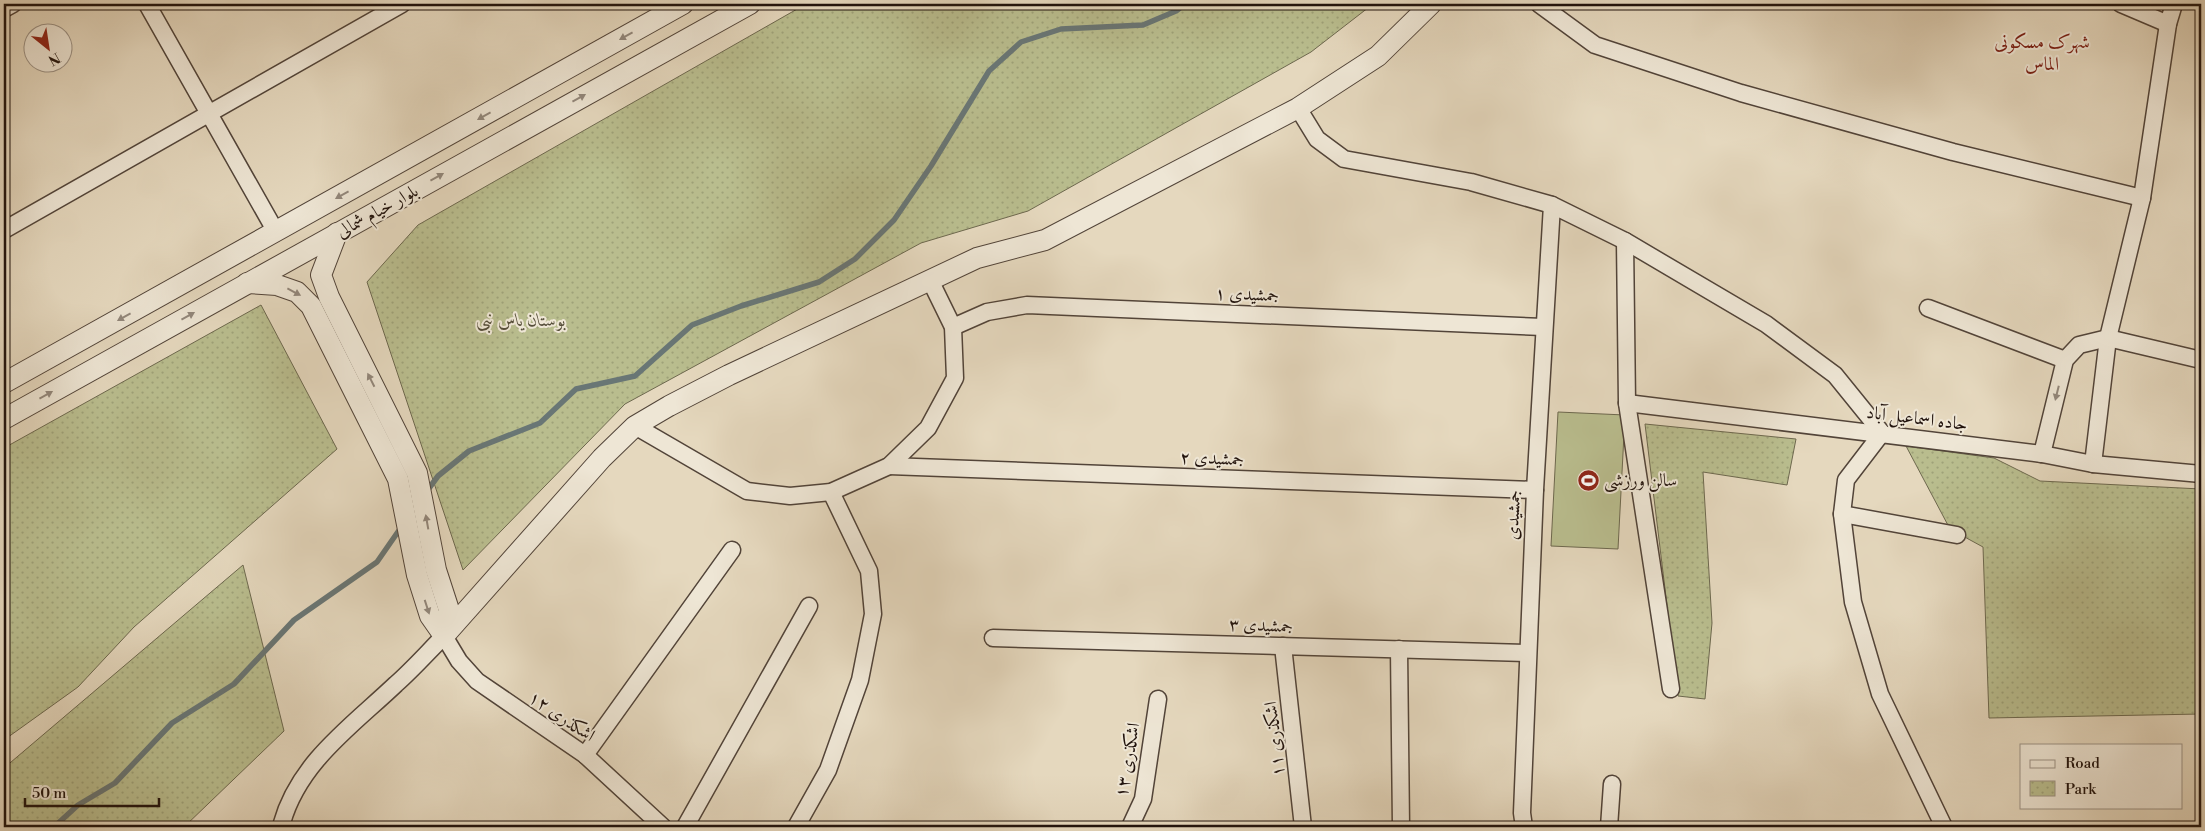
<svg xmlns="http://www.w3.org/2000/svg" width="2205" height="831" viewBox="0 0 2205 831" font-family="'Libre Bodoni',Amiri,serif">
	<defs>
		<pattern id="park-dots" width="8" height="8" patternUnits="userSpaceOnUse" patternTransform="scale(1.25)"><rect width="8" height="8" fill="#b9bd8e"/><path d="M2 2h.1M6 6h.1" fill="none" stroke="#9fa279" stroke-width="1.8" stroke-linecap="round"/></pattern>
	</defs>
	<rect width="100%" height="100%" fill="#e5d8be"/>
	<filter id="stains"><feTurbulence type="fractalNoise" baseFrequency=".004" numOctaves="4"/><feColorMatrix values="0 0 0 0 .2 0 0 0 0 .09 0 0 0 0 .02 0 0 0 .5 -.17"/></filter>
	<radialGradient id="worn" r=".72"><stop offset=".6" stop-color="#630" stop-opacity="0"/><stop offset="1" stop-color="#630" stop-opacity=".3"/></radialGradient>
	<path fill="#b9bd8e" stroke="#6d684e" d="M1558 412 1625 415 1618 549 1551 546Z"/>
	<g fill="url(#park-dots)" stroke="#6d684e">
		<path d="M806 4H1373L1311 52 1028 211 921 243 625 404 463 570 367 282 418 225Z"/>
		<path d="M261 305 337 449 134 627 78 687 4 740V448Z"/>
		<path d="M1645 424 1796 439 1787 485 1703 472 1712 623 1705 699 1678 696Z"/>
		<path d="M1906 446 1994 458 2040 481 2201 489V714L1989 718 1983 547 1950 529Z"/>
		<path d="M243 565 284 731 184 827H4V768Z"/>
	</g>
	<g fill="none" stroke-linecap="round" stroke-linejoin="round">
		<g stroke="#697675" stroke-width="5.5">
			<path d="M427 491 438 476 469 451 540 423 576 389 635 376 692 325 741 306 819 282 855 259 894 220 931 166 989 71 1021 42 1061 29 1143 25 1176 11 1185 4"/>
			<path d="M54 827 78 805 115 783 172 723 234 684 294 620 377 562 402 526"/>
		</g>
		<defs>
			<g id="minor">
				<path d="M147 4 276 232"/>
				<path d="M1539 4 1595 45 1741 93 1953 152 2142 198"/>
				<path d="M2121 4 2168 24"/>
				<path d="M4 9 13 4"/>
				<path d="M1298 108 1317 139 1344 159 1471 182 1552 205 1625 241 1766 324 1835 375 1882 433 1846 480 1842 514 1853 602 1880 694 1944 827"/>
				<path d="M4 230 402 4"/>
				<path d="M1625 241 1627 403 1671 689"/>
				<path d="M1928 308 2065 360"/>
				<path d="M953 327 987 312 1027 305 1543 327"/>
				<path d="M1627 403 2042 454 2093 464 2201 474"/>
				<path d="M635 426 747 491 790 496 831 492 889 466 928 428 955 378 953 327 930 280"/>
				<path d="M2042 454 2065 360 2079 345 2108 338 2201 360"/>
				<path d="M2093 464 2108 338 2142 198 2168 24 2174 4"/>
				<path d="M889 466 1535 490"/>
				<path d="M1842 514 1957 535"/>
				<path d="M993 638 1527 653"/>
				<path d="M1283 646 1303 827"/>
				<path d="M1399 649 1401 827"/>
				<path d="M585 755 732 550"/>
				<path d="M284 827 282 823C299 762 353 725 396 684 413 669 428 652 444 636L459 661 477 681 585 755 663 827"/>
				<path d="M685 827 809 606"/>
				<path d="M796 827 828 770 860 680 873 614 869 571 831 492"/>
				<path d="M1130 827 1143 799 1158 699"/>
				<path d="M1524 827 1522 813 1535 490 1552 205"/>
				<path d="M1609 827 1612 784"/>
			</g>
			<g id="tertiary">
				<path d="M337 233 321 275 329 297 417 473 436 570 449 610 444 636"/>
				<path d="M247 283 277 285 297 292 311 306 398 479 417 575 430 616 444 636"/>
				<path d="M4 383 683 4"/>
				<path d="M4 419 750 4"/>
				<path d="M444 636 602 458 635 426 669 406 729 375 977 258 1045 240 1298 108 1378 56 1431 4"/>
			</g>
		</defs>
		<use href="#minor" stroke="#524439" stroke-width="19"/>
		<use href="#tertiary" stroke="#524439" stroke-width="22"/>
		<use href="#minor" stroke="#eee6d5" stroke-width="16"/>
		<use href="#tertiary" stroke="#eee6d5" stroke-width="20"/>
	</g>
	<defs><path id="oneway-solid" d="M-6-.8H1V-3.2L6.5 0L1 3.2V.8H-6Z" transform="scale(1.25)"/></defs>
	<g fill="#92877b">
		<use href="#oneway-solid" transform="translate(626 36) rotate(151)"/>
		<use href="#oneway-solid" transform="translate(579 98) rotate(-29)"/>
		<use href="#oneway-solid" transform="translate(484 116) rotate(151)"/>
		<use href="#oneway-solid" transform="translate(437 177) rotate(-29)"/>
		<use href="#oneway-solid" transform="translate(342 195) rotate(151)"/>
		<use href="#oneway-solid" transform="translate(294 292) rotate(28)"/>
		<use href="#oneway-solid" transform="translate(188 316) rotate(-29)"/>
		<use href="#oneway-solid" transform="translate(124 317) rotate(151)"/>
		<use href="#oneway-solid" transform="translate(371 380) rotate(-117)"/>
		<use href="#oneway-solid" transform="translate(2057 393) rotate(104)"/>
		<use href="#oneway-solid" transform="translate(46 395) rotate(-29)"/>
		<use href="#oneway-solid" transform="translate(427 522) rotate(-100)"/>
		<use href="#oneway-solid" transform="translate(427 607) rotate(72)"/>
	</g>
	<defs>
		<symbol id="stadium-disc" viewBox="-11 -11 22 22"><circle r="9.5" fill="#8f2418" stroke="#eee6d5"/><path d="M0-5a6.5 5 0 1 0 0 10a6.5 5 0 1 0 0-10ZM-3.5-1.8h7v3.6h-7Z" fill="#fff"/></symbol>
	</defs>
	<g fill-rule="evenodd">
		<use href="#stadium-disc" x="1576" y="468" width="25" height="25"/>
	</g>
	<g text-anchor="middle" stroke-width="4" stroke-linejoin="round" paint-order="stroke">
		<g font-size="18" fill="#21130d" stroke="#eee6d5">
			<text transform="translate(377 211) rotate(-29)" y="6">بلوار خیام شمالی</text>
			<text transform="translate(1247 294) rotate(2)" y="6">جمشیدی ۱</text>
			<text transform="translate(1917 418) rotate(7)" y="6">جاده اسماعیل آباد</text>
			<text transform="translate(1212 458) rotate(2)" y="6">جمشیدی ۲</text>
			<text transform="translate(1513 515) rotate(-87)" y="6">جمشیدی</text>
			<text transform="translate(1261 625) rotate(2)" y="6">جمشیدی ۳</text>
			<text transform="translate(562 716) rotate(34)" y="6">اشکذری ۱۲</text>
			<text transform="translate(1274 739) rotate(-96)" y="6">اشکذری ۱۱</text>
			<text transform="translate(1127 760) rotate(-80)" y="6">اشکذری ۱۳</text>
		</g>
		<g font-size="18" font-style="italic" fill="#564e3a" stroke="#eee6d5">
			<text x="521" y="326">بوستان یاس نبی</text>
		</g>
		<g font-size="18" fill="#21130d" stroke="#eee6d5" text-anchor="start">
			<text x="1604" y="486">سالن ورزشی</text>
		</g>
		<g font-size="19" fill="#7a1f14" stroke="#eee6d5">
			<text x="2042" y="48">شهرک مسکونی<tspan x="2042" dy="22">الماس</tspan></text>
		</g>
	</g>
	<rect width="2205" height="831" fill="none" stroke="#e5d8be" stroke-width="20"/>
	<rect x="5" y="5" width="2195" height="821" fill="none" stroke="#21130d" stroke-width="2.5"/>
	<rect x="10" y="10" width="2185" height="811" fill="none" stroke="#21130d"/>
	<rect x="2020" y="744" width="162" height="65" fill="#eee6d5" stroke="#9c9285"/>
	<rect x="2030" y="760" width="25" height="8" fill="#eee6d5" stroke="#9c9285"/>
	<text x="2065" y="768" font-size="15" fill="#21130d">Road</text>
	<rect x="2030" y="781" width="25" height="15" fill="url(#park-dots)" stroke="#9c9285"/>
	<text x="2065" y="794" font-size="15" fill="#21130d">Park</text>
	<g transform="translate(48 48) rotate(150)"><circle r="24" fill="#eee6d5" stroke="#9c9285"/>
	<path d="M0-4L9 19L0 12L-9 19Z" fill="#8f2418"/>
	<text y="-8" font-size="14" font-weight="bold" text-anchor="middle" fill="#21130d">N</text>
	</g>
	<path d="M25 798v8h134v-8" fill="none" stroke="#21130d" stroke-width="2.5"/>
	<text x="32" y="798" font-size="15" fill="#21130d" stroke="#eee6d5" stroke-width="4" paint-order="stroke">50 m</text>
	<rect width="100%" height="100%" filter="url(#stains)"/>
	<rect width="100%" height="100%" fill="url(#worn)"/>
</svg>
